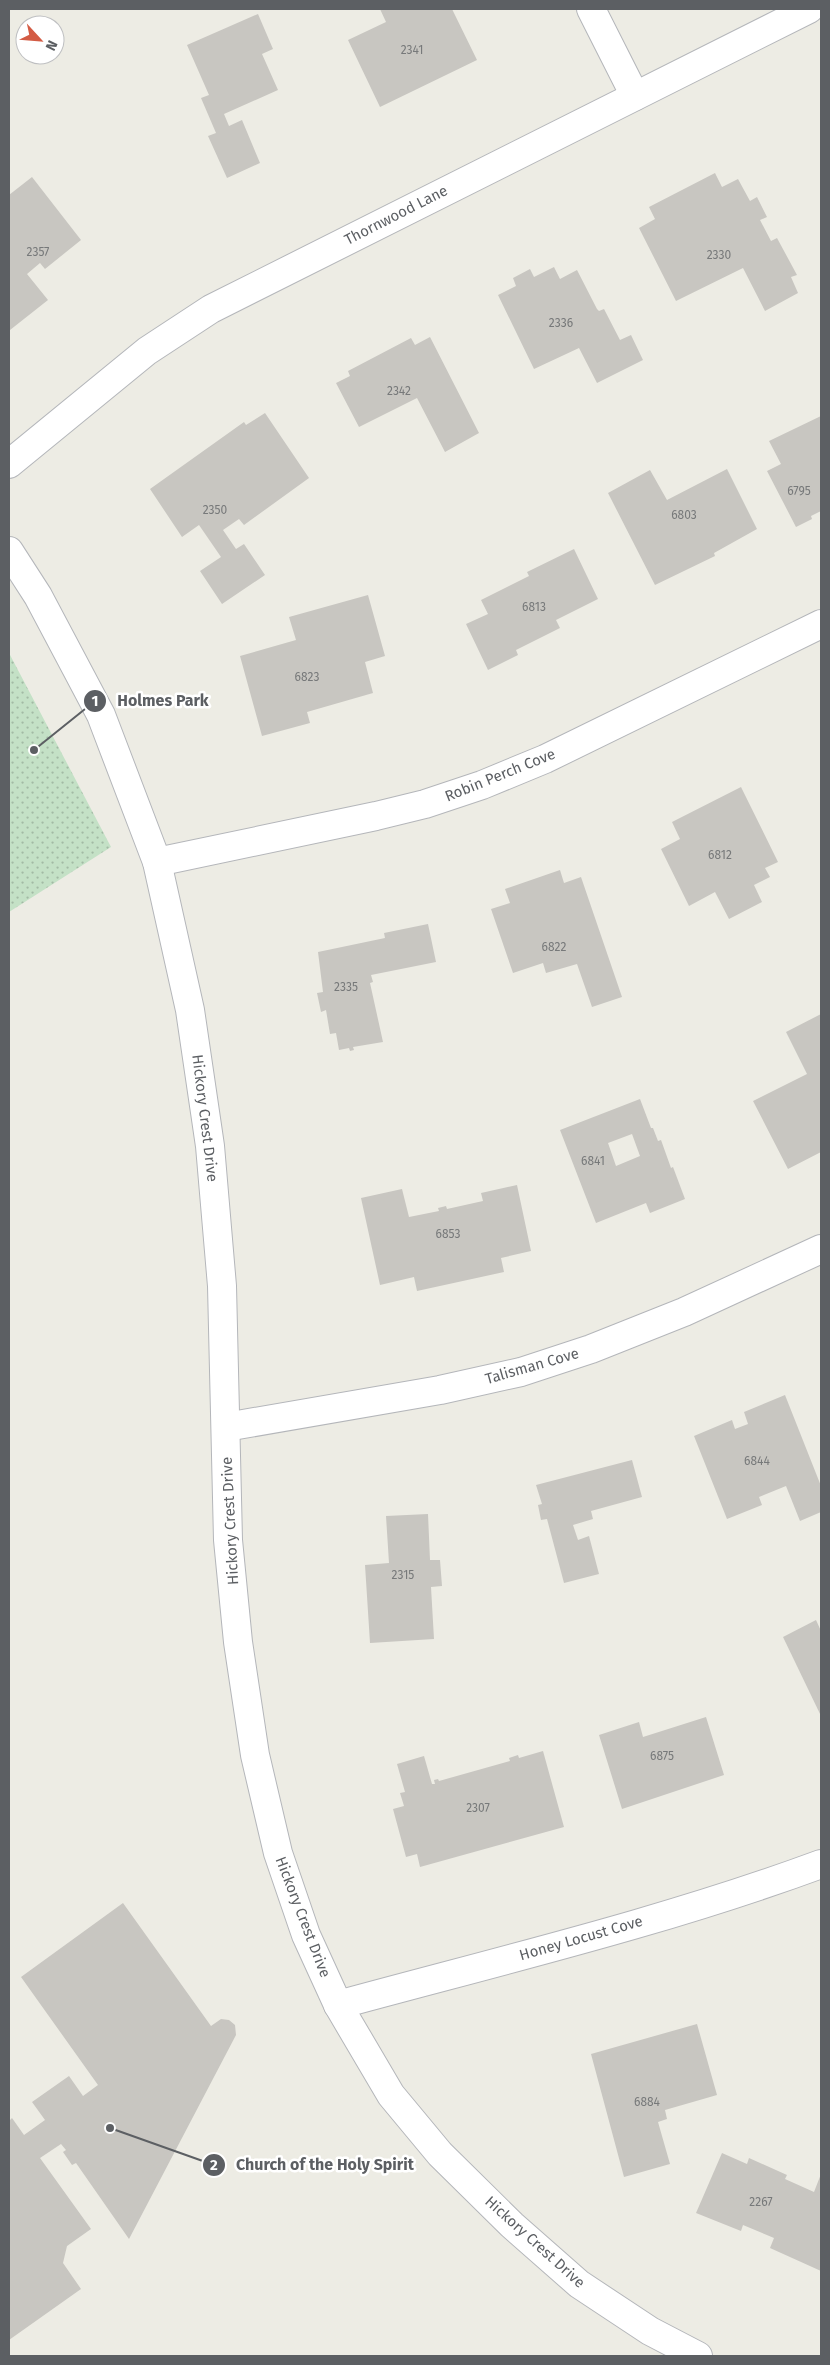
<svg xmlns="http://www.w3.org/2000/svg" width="830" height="2365" viewBox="0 0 830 2365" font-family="'Fira Sans',sans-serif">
	<defs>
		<pattern id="grass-dots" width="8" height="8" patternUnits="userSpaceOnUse" patternTransform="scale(1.25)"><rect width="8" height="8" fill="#c4e1c6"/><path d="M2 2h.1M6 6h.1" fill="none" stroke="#a2baa4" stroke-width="1.8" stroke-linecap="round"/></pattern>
	</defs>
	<rect width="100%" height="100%" fill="#edece4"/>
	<path fill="url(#grass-dots)" d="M9 653 111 847 9 912Z"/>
	<g fill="#c8c6c1" fill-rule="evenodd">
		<path d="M380 9H452L477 60 380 107 348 40 386 22Z"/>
		<path d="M258 14 273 49 262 54 278 90 224 114 229 126 242 120 260 163 227 178 208 136 216 133 201 98 209 95 187 45Z"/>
		<path d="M715 173 722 187 738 179 750 201 757 197 767 217 760 220 771 241 777 238 797 275 791 277 798 293 765 311 743 268 676 301 639 228 655 219 649 207Z"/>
		<path d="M32 177 81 240 45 269 40 263 27 274 48 300 10 330 9 195Z"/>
		<path d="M554 267 560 279 577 270 597 309 599 311 604 309 620 340 631 335 643 360 597 383 579 348 534 369 498 295 516 286 513 278 530 269 534 277Z"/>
		<path d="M430 337 479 433 445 452 417 398 359 427 336 383 350 376 348 371 411 338 415 345Z"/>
		<path d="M265 413 309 478 244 525 239 519 223 530 236 549 244 544 265 575 222 604 200 571 221 557 199 525 182 537 150 489 244 422 246 425Z"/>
		<path d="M821 416V511L811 516 812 519 796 527 767 471 781 464 769 441Z"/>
		<path d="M727 469 757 529 714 553 715 556 655 585 608 493 650 470 667 500Z"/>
		<path d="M574 549 598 599 556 620 560 628 516 650 518 655 488 670 466 624 488 614 481 600 529 576 527 572Z"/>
		<path d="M368 595 385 656 365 662 373 693 307 712 310 723 262 736 240 656 296 640 289 617Z"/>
		<path d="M741 787 778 862 765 868 770 877 754 885 762 902 729 919 715 892 689 906 661 849 680 839 672 822Z"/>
		<path d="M560 870 564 883 581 877 622 997 592 1007 577 964 546 973 543 963 513 973 491 909 510 903 505 889Z"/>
		<path d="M428 924 436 962 371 975 373 982 370 983 383 1042 353 1047 354 1050 350 1051 349 1048 339 1050 336 1033 330 1034 326 1010 321 1012 317 993 323 992 318 952 385 938 384 933Z"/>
		<path d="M821 1014V1152L788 1169 753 1101 807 1074 786 1032Z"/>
		<path d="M640 1099 651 1128H653L658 1141 661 1140 671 1168 673 1167 685 1199 650 1213 646 1203 596 1223 560 1130ZM632 1134 640 1156 616 1166 608 1143Z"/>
		<path d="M517 1185 531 1251 501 1258 504 1272 417 1291 414 1277 380 1285 361 1198 402 1189 409 1217 439 1211 438 1208 446 1206 447 1209 483 1201 481 1193Z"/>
		<path d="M785 1395 821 1486V1512L800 1521 786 1486 759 1497 762 1505 727 1519 694 1436 732 1420 735 1429 748 1424 744 1412Z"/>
		<path d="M632 1460 642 1497 591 1511 593 1519 573 1525 578 1540 589 1536 599 1574 564 1583 547 1519 541 1520 538 1505 542 1504 536 1485Z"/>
		<path d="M428 1514 430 1560H440L442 1586 431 1587 434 1639 370 1643 365 1565 389 1563 386 1516Z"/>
		<path d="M816 1620 821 1631V1716L783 1637Z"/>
		<path d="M706 1717 724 1775 622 1809 599 1735 639 1722 643 1737Z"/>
		<path d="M543 1751 564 1827 420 1867 417 1854 406 1857 393 1809 404 1806 400 1793 405 1792 397 1764 424 1756 432 1784H435L434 1780 438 1779 439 1781 510 1761 509 1758 518 1755 519 1758Z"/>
		<path d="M123 1903 211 2026 221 2019 229 2020 235 2025 236 2035 129 2239 76 2163 72 2165 63 2152 66 2150 61 2144 40 2158 91 2229 67 2246 63 2263 81 2289 9 2340V2121L12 2118 24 2135 45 2120 32 2102 69 2076 83 2096 98 2085 21 1977Z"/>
		<path d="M697 2024 717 2095 665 2110 667 2119 658 2122 670 2164 624 2177 591 2054Z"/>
		<path d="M722 2153 747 2164 749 2158 787 2175 785 2179 814 2192 821 2174V2271L770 2248 774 2238 743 2225 741 2231 696 2213Z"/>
	</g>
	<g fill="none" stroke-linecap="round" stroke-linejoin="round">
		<defs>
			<g id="minor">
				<path d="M591 9 635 96"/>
				<path d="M9 464 147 351 211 309 809 9"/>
				<path d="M9 551 38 596 101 715 157 862 190 1010 210 1146 222 1286 228 1540 238 1642 255 1755 278 1853 306 1935 338 2005 391 2095 440 2154 512 2225 579 2284 650 2331 698 2356"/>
				<path d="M157 862 376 816 425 804 482 785 545 759 821 624"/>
				<path d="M226 1427 440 1390 521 1372 591 1349 684 1312 821 1249"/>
				<path d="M338 2005C499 1961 664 1922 821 1864"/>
			</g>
		</defs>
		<use href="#minor" stroke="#b4b6ba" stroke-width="30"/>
		<use href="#minor" stroke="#fff" stroke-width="28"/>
	</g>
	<g text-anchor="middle" stroke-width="5" stroke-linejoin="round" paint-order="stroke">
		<g font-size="12" fill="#77797a">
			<text x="412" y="54">2341</text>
			<text x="38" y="256">2357</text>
			<text x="719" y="259">2330</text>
			<text x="561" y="327">2336</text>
			<text x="399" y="395">2342</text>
			<text x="799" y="495">6795</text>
			<text x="215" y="514">2350</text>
			<text x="684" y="519">6803</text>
			<text x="534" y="611">6813</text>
			<text x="307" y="681">6823</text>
			<text x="720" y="859">6812</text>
			<text x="554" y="951">6822</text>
			<text x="346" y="991">2335</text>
			<text x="593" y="1165">6841</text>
			<text x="448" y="1238">6853</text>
			<text x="757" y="1465">6844</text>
			<text x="403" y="1579">2315</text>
			<text x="662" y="1760">6875</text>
			<text x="478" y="1812">2307</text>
			<text x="647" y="2106">6884</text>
			<text x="761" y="2206">2267</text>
		</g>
		<g font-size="15" fill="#5c5f63" stroke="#fff">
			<text transform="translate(396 215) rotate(-27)" y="5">Thornwood Lane</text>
			<text transform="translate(500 775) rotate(-22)" y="5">Robin Perch Cove</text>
			<text transform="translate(205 1118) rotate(83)" y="5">Hickory Crest Drive</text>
			<text transform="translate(532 1366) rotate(-16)" y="5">Talisman Cove</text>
			<text transform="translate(230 1521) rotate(-93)" y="5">Hickory Crest Drive</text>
			<text transform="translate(303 1917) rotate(69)" y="5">Hickory Crest Drive</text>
			<text transform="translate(581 1938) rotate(-16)" y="5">Honey Locust Cove</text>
			<text transform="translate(535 2242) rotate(42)" y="5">Hickory Crest Drive</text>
		</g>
	</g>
	<path fill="none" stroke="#5c5f63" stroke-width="2" d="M34 750L95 701M110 2128L214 2165"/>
	<g fill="#5c5f63" stroke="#fff" stroke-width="2">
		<circle cx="34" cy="750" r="5"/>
		<circle cx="110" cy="2128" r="5"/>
		<circle cx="95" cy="701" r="12"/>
		<circle cx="214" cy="2165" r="12"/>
	</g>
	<g font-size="15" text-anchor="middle" font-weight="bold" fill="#fff">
		<text x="95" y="706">1</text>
		<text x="214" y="2170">2</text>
	</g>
	<g font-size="16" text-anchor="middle" font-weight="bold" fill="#5c5f63" stroke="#fff" stroke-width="5" stroke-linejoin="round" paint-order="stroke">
		<text x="163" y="706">Holmes Park</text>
		<text x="325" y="2170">Church of the Holy Spirit</text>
	</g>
	<rect width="830" height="2365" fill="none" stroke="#5c5f63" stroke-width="20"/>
	<g transform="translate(40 40) rotate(116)"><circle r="24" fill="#ffffff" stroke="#bebfc1"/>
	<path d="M0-4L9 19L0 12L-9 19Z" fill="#d35b44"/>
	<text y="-8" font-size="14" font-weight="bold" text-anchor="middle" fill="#5c5f63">N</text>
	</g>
</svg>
